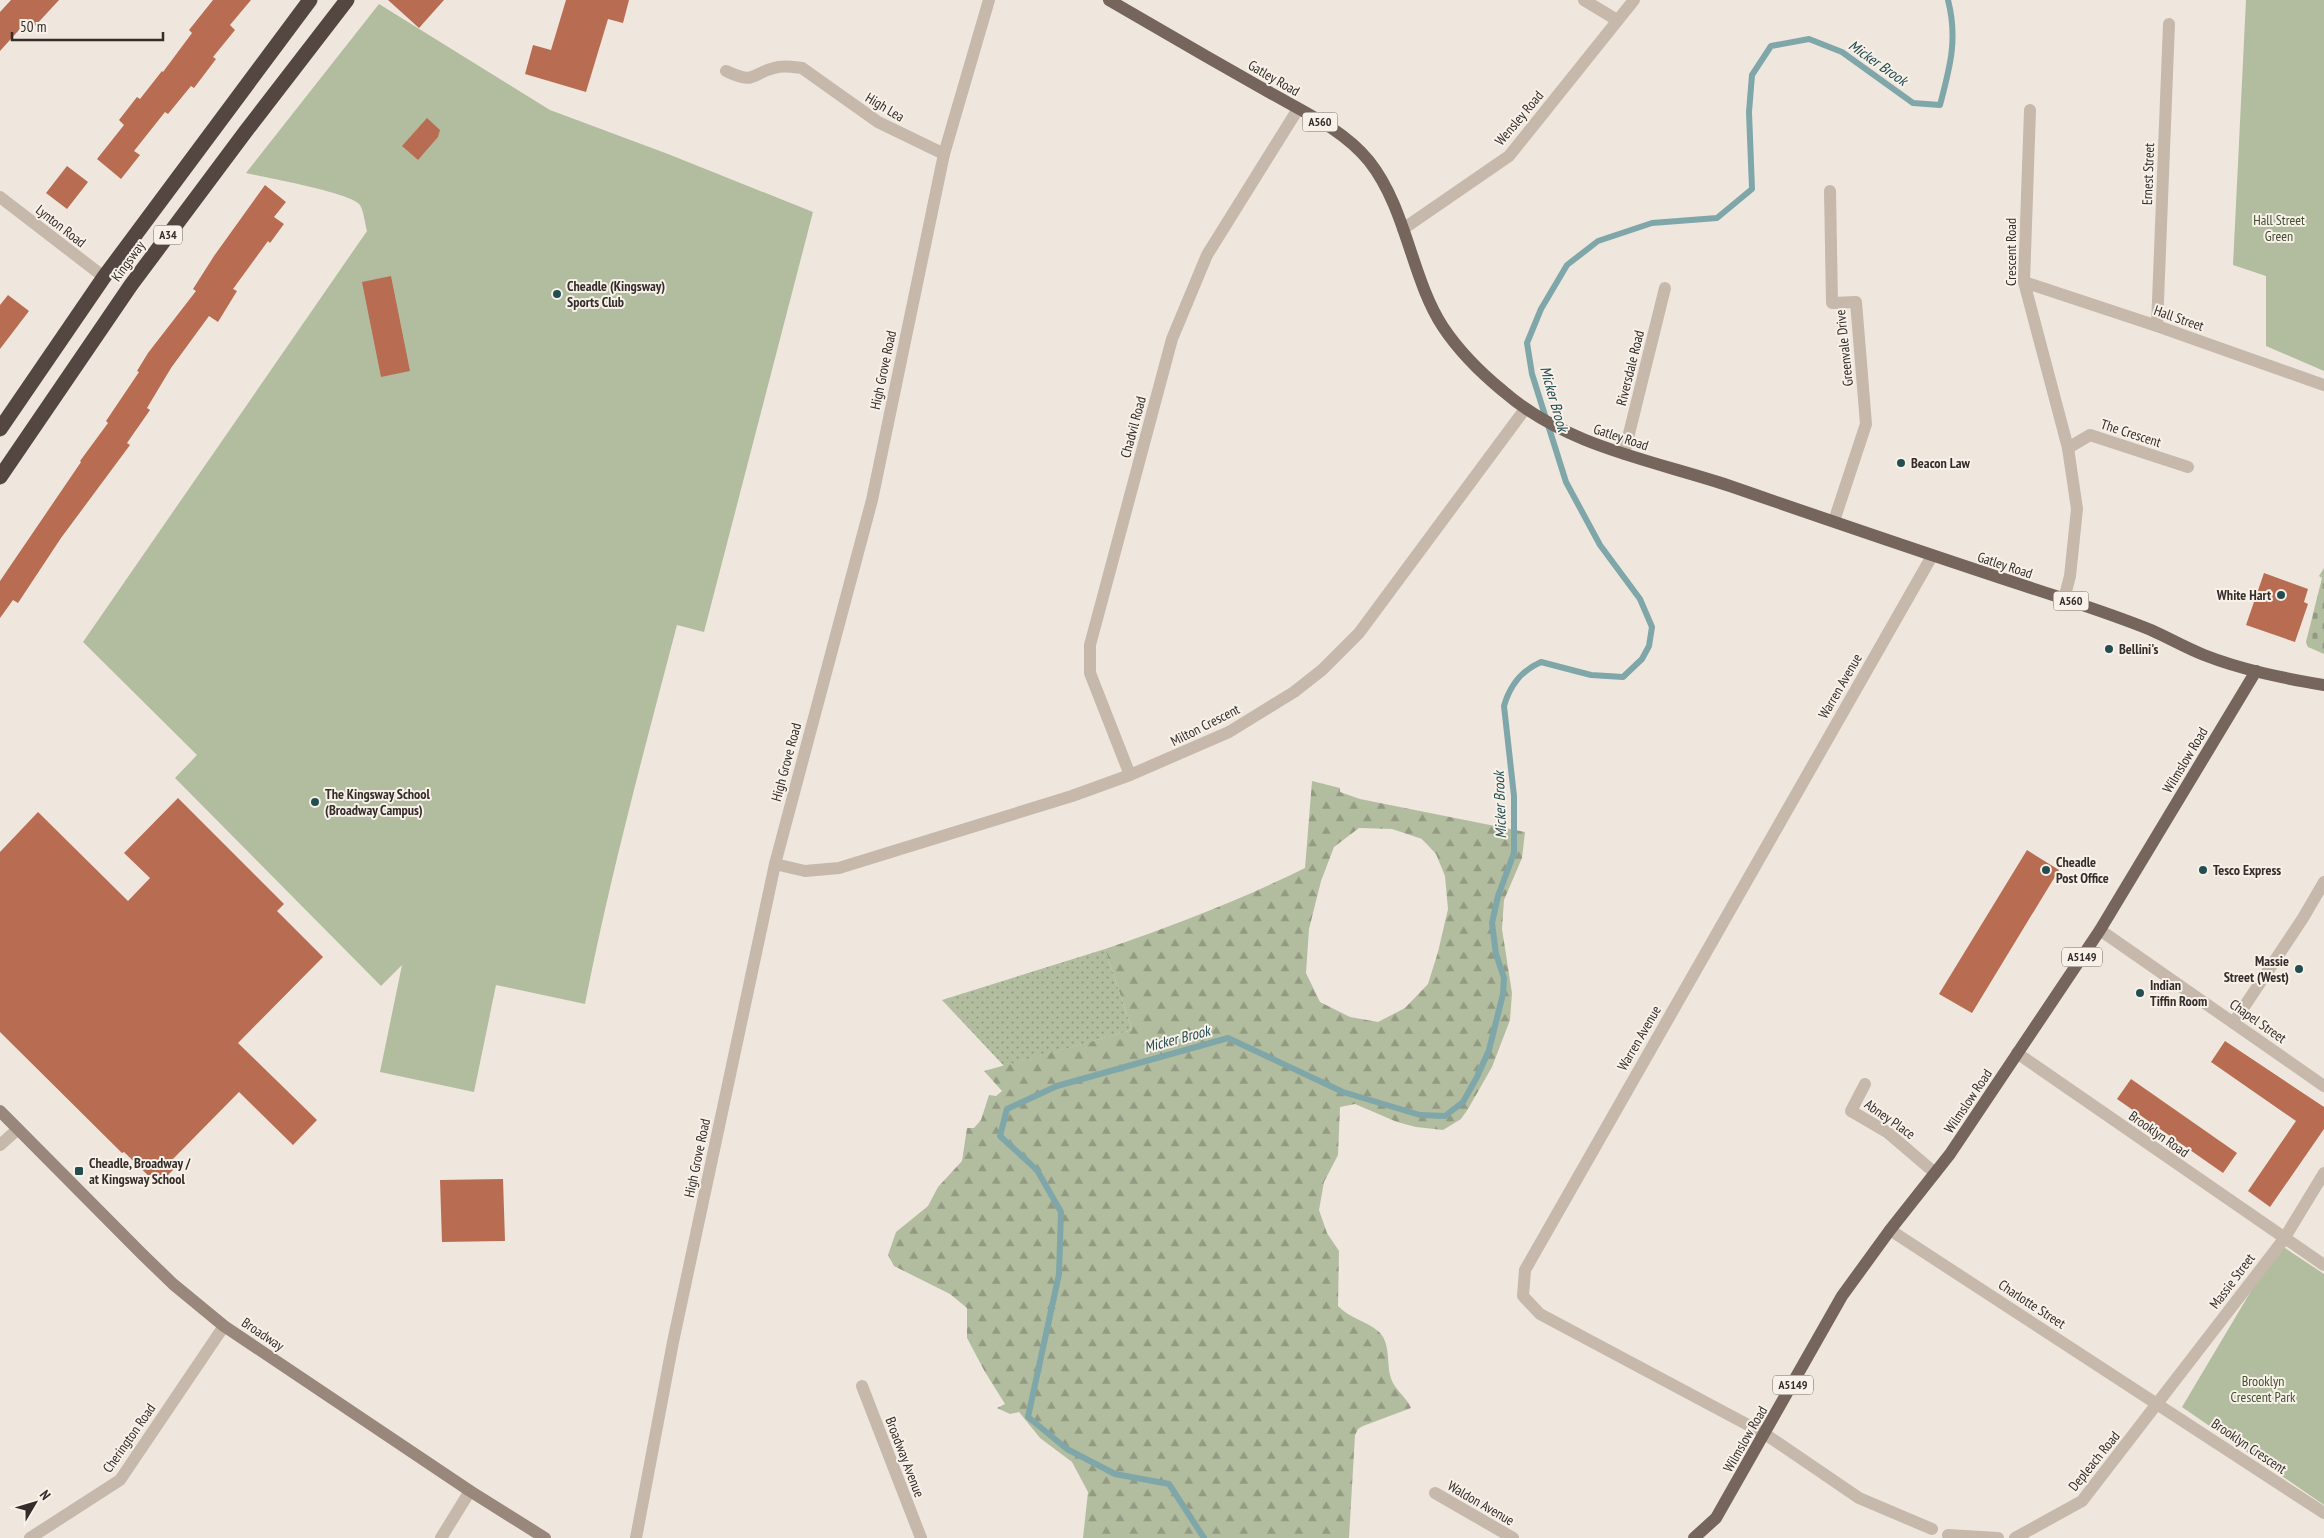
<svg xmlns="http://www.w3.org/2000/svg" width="2324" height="1538" viewBox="0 0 2324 1538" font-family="'PT Sans Narrow',sans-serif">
	<defs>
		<pattern id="forest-firs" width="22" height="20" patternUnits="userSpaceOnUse" patternTransform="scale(1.25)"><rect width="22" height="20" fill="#b2bd9f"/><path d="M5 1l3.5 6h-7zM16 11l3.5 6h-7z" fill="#929a82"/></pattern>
		<pattern id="cemetery-stones" width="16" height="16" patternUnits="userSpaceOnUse" patternTransform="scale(1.25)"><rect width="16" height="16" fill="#b2bd9f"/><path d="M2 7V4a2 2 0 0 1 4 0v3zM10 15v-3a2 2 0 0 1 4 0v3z" fill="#929a82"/></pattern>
		<pattern id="garden-dots" width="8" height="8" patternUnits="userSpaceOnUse" patternTransform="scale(1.25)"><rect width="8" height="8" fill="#b2bd9f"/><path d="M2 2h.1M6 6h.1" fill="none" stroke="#929a82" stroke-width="1.8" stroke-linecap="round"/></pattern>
	</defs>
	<rect width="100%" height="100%" fill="#efe7dd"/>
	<g fill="#b2bd9f">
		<path d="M2246 0H2324V371L2266 346V276L2233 265Z"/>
		<path d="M379 4 550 110 668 154 813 212 704 632 677 625C644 751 610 876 585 1004L496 985 474 1092 380 1072 402 965 381 986 175 778 197 755 83 642 367 231C365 224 364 212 360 205 353 193 263 177 246 173Z"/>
		<path d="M2279 1244 2324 1274V1505L2182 1407Z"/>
	</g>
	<path fill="url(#forest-firs)" fill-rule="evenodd" d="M1312 781 1340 788V792L1360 799 1525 832 1522 858 1504 900 1502 929 1512 993 1510 1020 1492 1067 1468 1109 1461 1119 1443 1130 1416 1127 1397 1122 1355 1104 1340 1107 1338 1155 1324 1182 1319 1210 1327 1233 1339 1251 1338 1306C1349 1318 1366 1321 1378 1331 1390 1341 1387 1360 1390 1375 1393 1389 1406 1396 1411 1408L1363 1426 1358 1429 1355 1435 1349 1538H1083L1088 1492 1072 1462 1040 1438 1019 1412 1010 1414 997 1408 1005 1404 985 1372 967 1338V1308L950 1294 894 1266 888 1255 896 1232 928 1206 938 1187 962 1161 967 1128H974L981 1120 989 1095 996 1096 1002 1091 984 1071 1132 1030 1105 949C1173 926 1240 900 1305 868ZM1359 828 1392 829 1422 839 1436 854 1445 876 1448 909 1438 952 1428 984 1405 1008 1378 1022 1350 1017 1320 1002 1306 973 1309 929 1321 881 1334 847Z"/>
	<path fill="url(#cemetery-stones)" d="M2324 568V654L2308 647 2306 642 2322 578 2319 576Z"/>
	<path fill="url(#garden-dots)" d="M1105 949 1132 1030 1004 1066 942 1000Z"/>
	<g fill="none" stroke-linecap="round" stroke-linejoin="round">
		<path stroke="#7fa6a9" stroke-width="6" d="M1204 1538 1169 1484 1115 1474 1067 1449 1028 1417 1059 1274 1061 1212 1037 1170 1000 1136 1007 1109 1057 1086 1228 1038 1343 1092 1420 1115 1445 1116 1463 1102 1477 1077 1489 1050 1503 994 1504 978 1496 954 1492 923 1498 896 1514 853V796L1504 706C1510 685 1521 671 1541 662L1591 675 1623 677 1642 659 1649 646 1652 627 1640 599 1600 545 1566 482 1532 374 1527 343 1541 309 1567 265 1598 241 1652 223 1717 218 1752 189 1749 112 1752 75 1771 46 1809 39 1842 52 1913 103 1940 105C1950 67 1958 39 1948 0"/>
	</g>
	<g fill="#b86d52">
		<path d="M11 0H59L35 26 28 20 0 51V12Z"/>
		<path d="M213 0H251L230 25 235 30 213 57 216 59 194 88 191 86 168 114 165 112 134 151 140 155 121 179 97 159 124 125 119 120 137 97 140 99 162 71 163 72 192 33 189 30Z"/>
		<path d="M388 0H444L419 28Z"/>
		<path d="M566 0H629L623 23 608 19 586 92 525 74 533 45 551 50Z"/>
		<path d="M427 118 440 130 438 137 418 160 402 146Z"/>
		<path d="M67 166 88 182 67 209 46 193Z"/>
		<path d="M265 185 286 202 274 217 284 224 270 243 268 241 233 289 237 291 218 322 209 316 171 368 147 408 150 410 127 443 130 445 61 538 18 603 13 600 0 618V581L81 462 80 461 108 423 106 421 139 372 137 371 148 353 196 291 193 289 214 256Z"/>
		<path d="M391 276 410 371 381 377 362 282Z"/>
		<path d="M8 295 29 311 0 349V305Z"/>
		<path d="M2264 573 2308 589 2304 602 2308 604 2295 642 2246 625Z"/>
		<path d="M178 798 284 904 277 911 323 957 238 1043 317 1120 293 1145 239 1092 171 1161 177 1166 158 1185 124 1152 122 1153 0 1032V852L38 812 128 901 150 878 124 853Z"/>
		<path d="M2027 850 2059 870 1972 1013 1939 994Z"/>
		<path d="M2225 1041 2324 1107V1129L2270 1207 2248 1191 2296 1121 2211 1062Z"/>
		<path d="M2131 1079 2237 1153 2223 1173 2117 1099Z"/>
		<path d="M503 1179 505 1241 442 1242 440 1180Z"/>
	</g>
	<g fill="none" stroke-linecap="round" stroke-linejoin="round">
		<g stroke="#c6b8aa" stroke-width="12">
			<path d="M1584 0 1617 20"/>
			<path d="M726 71C756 85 750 74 774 68 783 65 793 67 802 68L878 122 944 154"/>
			<path d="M2030 110 2024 282 2068 448 2077 509 2070 576 2064 599"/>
			<path d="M1830 191 1832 303 1856 302 1866 424 1834 521"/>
			<path d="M0 197 104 277"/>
			<path d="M1403 229 1509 156 1634 0"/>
			<path d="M2024 282 2157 326 2324 385"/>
			<path d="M2157 326 2169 24"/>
			<path d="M2068 448 2090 435 2188 467"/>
			<path d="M1624 454 1665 288"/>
			<path d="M1932 556 1525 1270 1523 1296 1540 1314 1765 1434 1859 1498 1932 1529"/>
			<path d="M1130 775 1090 673V645L1172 339 1207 255 1298 109"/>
			<path d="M775 864 805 871 839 868 1072 796 1130 775 1229 732 1294 692 1322 670 1359 633 1525 409"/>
			<path d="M2100 930 2324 1086"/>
			<path d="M2234 1022 2303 918 2324 882"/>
			<path d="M2017 1053 2324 1265"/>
			<path d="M1865 1084 1851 1111 1887 1132 1935 1173"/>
			<path d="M0 1145 18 1129"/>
			<path d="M1890 1230 2324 1513"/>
			<path d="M862 1386 921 1538"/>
			<path d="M1435 1493 1513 1538"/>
			<path d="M1948 1535 1998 1538"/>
			<path d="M30 1538 120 1480 224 1326"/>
			<path d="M441 1538 470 1491"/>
			<path d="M636 1538 673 1342 775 864 872 500 944 154 989 0"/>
			<path d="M2015 1538 2082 1501 2284 1239 2324 1173"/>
		</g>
		<path stroke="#99877c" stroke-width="12" d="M0 1111 142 1254 173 1284 224 1326 470 1491 545 1538"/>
		<g stroke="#75655c" stroke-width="12">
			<path d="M1109 0C1162 31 1214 61 1267 91 1302 111 1343 129 1369 161 1407 209 1411 278 1443 327 1459 351 1481 373 1503 391 1567 447 1652 460 1730 486 1840 524 1951 562 2062 598 2091 608 2122 618 2151 630 2169 638 2186 648 2204 655 2242 670 2283 678 2324 685"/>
			<path d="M1694 1538 1716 1518 1842 1296 1890 1230 1950 1154 2100 930 2256 671"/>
		</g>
		<g stroke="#544741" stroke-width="15">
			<path d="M0 429 104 277 310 0"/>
			<path d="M0 477 131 285 246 131 347 0"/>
		</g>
	</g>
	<g fill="#234d51" stroke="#f7f1e9" stroke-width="2">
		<circle cx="557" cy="294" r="5"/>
		<circle cx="1901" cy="463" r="5"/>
		<circle cx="2281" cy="595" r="5"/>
		<circle cx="2109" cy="649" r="5"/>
		<circle cx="315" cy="802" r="5"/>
		<circle cx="2046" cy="870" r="5"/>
		<circle cx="2203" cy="870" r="5"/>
		<circle cx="2299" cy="969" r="5"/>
		<circle cx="2140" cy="993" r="5"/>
		<rect x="74" y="1166" width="10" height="10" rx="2.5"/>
	</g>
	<g text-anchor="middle" stroke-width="4" stroke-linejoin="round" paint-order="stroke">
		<g fill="#f7f1e9" stroke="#6e6863" stroke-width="1">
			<rect x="1302.5" y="112.5" width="35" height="19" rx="4"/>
			<rect x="154" y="225.5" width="28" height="19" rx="4"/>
			<rect x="2053.5" y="591.5" width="35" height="19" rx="4"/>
			<rect x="2062" y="947.5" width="40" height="19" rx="4"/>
			<rect x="1773" y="1375.5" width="40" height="19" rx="4"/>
		</g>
		<g font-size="12" font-weight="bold" fill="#342d29">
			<text x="1320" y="126">A560</text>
			<text x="168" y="239">A34</text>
			<text x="2071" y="605">A560</text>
			<text x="2082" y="961">A5149</text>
			<text x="1793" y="1389">A5149</text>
		</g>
		<g font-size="14" fill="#342d29" stroke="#f7f1e9">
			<text transform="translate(1274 78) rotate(30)" y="5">Gatley Road</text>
			<text transform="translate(885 107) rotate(31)" y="5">High Lea</text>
			<text transform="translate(1519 118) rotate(-50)" y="5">Wensley Road</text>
			<text transform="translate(2148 174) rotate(-88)" y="5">Ernest Street</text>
			<text transform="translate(61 226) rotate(38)" y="5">Lynton Road</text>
			<text transform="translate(2011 252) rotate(-90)" y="5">Crescent Road</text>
			<text transform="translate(128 261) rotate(-54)" y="5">Kingsway</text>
			<text transform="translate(2179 318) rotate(19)" y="5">Hall Street</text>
			<text transform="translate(1844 348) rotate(-96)" y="5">Greenvale Drive</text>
			<text transform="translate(1630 368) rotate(-76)" y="5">Riversdale Road</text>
			<text transform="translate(883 370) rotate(-78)" y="5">High Grove Road</text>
			<text transform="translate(1133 427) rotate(-75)" y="5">Chadvil Road</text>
			<text transform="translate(2131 433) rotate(18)" y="5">The Crescent</text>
			<text transform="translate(1621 437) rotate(18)" y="5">Gatley Road</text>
			<text transform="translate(2005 565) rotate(18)" y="5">Gatley Road</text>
			<text transform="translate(1840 686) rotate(-60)" y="5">Warren Avenue</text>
			<text transform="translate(1205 725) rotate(-27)" y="5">Milton Crescent</text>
			<text transform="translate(2185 760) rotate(-59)" y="5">Wilmslow Road</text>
			<text transform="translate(786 762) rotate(-75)" y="5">High Grove Road</text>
			<text transform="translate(2258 1021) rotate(35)" y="5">Chapel Street</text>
			<text transform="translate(1639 1038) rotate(-60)" y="5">Warren Avenue</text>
			<text transform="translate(1968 1101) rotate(-56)" y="5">Wilmslow Road</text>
			<text transform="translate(1890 1119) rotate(35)" y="5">Abney Place</text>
			<text transform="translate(2159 1134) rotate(35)" y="5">Brooklyn Road</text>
			<text transform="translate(697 1158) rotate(-78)" y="5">High Grove Road</text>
			<text transform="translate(2232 1281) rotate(-53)" y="5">Massie Street</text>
			<text transform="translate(2032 1304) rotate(33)" y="5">Charlotte Street</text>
			<text transform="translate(263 1334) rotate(34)" y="5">Broadway</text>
			<text transform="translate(129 1438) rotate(-55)" y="5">Cherington Road</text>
			<text transform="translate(1745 1439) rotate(-60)" y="5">Wilmslow Road</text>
			<text transform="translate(2249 1446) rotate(34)" y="5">Brooklyn Crescent</text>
			<text transform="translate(905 1457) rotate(69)" y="5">Broadway Avenue</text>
			<text transform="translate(2094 1461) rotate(-51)" y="5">Depleach Road</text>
			<text transform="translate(1481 1503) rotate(30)" y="5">Waldon Avenue</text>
		</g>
		<g font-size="14" fill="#43502f" stroke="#f7f1e9">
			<text x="2279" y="225">Hall Street<tspan x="2279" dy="16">Green</tspan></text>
			<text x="2263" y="1386">Brooklyn<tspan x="2263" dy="16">Crescent Park</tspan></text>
		</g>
		<g font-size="14" font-weight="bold" fill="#342d29" stroke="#f7f1e9" text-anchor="start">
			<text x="567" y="291">Cheadle (Kingsway)<tspan x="567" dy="16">Sports Club</tspan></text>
			<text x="1911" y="468">Beacon Law</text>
			<text x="2271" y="600" text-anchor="end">White Hart</text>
			<text x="2119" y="654">Bellini's</text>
			<text x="325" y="799">The Kingsway School<tspan x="325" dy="16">(Broadway Campus)</tspan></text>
			<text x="2056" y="867">Cheadle<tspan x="2056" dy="16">Post Office</tspan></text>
			<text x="2213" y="875">Tesco Express</text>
			<text x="2289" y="966" text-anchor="end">Massie<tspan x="2289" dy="16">Street (West)</tspan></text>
			<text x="2150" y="990">Indian<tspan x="2150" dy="16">Tiffin Room</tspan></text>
			<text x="89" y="1168">Cheadle, Broadway /<tspan x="89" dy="16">at Kingsway School</tspan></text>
		</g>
		<g font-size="15" font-style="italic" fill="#234d51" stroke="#f7f1e9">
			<text transform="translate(1878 63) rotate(35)" y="5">Micker Brook</text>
			<text transform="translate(1554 399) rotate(74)" y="5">Micker Brook</text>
			<text transform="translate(1500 805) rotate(-92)" y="5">Micker Brook</text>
			<text transform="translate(1177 1039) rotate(-15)" y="5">Micker Brook</text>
		</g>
	</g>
	<g transform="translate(35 1503) rotate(52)" stroke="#f7f1e9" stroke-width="4" paint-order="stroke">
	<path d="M0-4L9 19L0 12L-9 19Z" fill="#342d29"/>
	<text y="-8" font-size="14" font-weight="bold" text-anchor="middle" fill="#342d29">N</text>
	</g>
	<path d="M12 32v8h151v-8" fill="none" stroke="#342d29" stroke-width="2.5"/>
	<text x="20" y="32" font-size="15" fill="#342d29" stroke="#f7f1e9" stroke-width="4" paint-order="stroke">50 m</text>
</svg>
